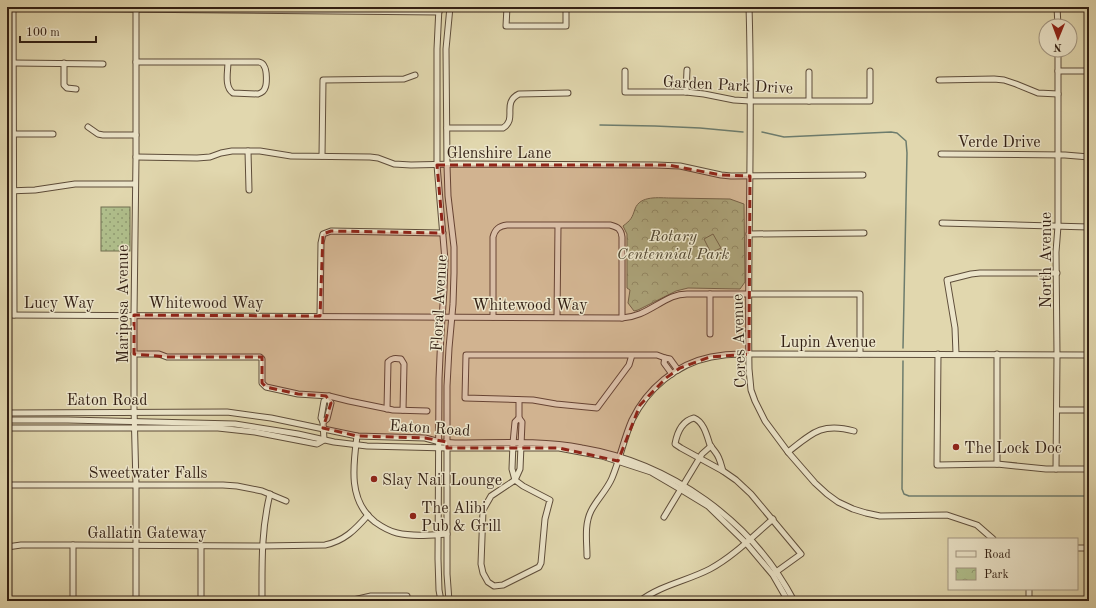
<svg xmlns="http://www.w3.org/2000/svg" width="1096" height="608" viewBox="0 0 1096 608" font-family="'Old Standard TT',serif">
	<defs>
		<pattern id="grass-dots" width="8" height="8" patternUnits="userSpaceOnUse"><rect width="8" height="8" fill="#b0bf8c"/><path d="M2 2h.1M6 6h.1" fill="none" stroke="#909b71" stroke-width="1.8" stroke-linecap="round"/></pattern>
		<pattern id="park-crowns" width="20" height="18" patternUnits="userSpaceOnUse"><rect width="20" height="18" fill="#b0bf8c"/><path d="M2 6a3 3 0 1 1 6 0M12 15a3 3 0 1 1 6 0" fill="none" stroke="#909b71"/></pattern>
	</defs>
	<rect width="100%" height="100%" fill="#e1d7ae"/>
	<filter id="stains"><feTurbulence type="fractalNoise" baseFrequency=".005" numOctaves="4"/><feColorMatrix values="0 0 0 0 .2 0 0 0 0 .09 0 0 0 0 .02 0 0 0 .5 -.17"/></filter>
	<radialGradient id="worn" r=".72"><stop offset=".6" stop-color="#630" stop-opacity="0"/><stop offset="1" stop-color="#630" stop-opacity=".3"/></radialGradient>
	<rect fill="url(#grass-dots)" stroke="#716f50" x="101" y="207" width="29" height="44"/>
	<path fill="url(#park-crowns)" stroke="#716f50" d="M671 198 730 199 744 204 745 282 740 289 688 288 676 291 638 310 634 311 628 303 630 290 627 288V234L623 226C631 220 632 218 635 209 640 195 659 198 671 198Z"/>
	<path fill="#b0bf8c" stroke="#716f50" d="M713 234 721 248 711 253 704 239Z"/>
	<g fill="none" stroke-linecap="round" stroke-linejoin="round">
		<g stroke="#6d7c6d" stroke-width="1.5">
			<path d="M600 125 655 126 700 128 743 132"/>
			<path d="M762 132 784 137 891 132 897 133 906 141 907 153 903 348"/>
			<path d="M903 361 902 489 904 494 909 496H1089"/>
		</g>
		<defs>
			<g id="minor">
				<path d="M13 7 14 315"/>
				<path d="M136 7V157L134 315V408L136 485V601"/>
				<path d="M439 7 437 49V165L445 260 444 290 441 333 439 379 438 559 439 590 441 601"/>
				<path d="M507 7 506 26H566V7"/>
				<path d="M749 7C753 128 747 249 749 369L751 390 755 401 765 421 788 452 815 483 827 494 838 502 853 509 866 513 880 516 947 515 977 525 993 539"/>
				<path d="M1057 7 1058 26"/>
				<path d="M7 8 439 12"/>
				<path d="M136 62H228C228 71 224 87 233 93L258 94C261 93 264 92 265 88 267 84 267 70 264 66 263 63 262 63 259 62H228"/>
				<path d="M13 63 103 64"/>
				<path d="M64 63V85L67 88 76 89"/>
				<path d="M625 71V92H686L704 94 734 100 750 101H870V71"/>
				<path d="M1058 71H1089"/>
				<path d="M939 80 994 79 1004 80 1016 84 1038 93 1058 94"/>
				<path d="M686 92 687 70"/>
				<path d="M809 101V72"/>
				<path d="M88 127 98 134 103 135H136"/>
				<path d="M447 128H503C518 119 501 103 519 94L568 93"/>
				<path d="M13 134H53"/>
				<path d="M248 151 249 190"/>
				<path d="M941 154 1065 155 1089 157"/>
				<path d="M322 156 323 80 404 79 415 75"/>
				<path d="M136 157 197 158 210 157 221 153 232 151H260L291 156 370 157 378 158 394 164 411 165 457 164 656 165 680 166 721 175 731 176 863 175"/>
				<path d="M7 191 35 190 75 184H135"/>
				<path d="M942 223 1089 227"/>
				<path d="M749 234 864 233"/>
				<path d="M7 315 622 318C642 317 654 305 672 297 677 295 682 294 687 294H860V354"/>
				<path d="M320 316 321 243 323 234 331 231 443 233"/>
				<path d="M493 317V237C495 229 499 226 507 225H610C618 227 621 229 622 237V318"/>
				<path d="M557 317 558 226"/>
				<path d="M710 334V294"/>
				<path d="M134 354H159L167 357H260L262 359V383L266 387 298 394 329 396 328 399 331 403 327 419 323 422"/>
				<path d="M938 354 937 465 997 464 1046 469H1089"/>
				<path d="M956 354 955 328 947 280 971 274 980 273H1057"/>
				<path d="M632 355 629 365 597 408 556 404 533 400 465 398 466 355H657L665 358"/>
				<path d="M672 374 664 363 665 358 670 359 678 370"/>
				<path d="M329 396 349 401 393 410 427 411"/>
				<path d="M387 409 388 362C392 358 395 358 401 359L404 364 403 410"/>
				<path d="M1057 410H1089"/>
				<path d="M7 413 227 412 271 418 357 436 425 438 440 442 455 443C497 443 541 440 582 448 671 463 752 521 794 601"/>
				<path d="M519 418 522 422 520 469 515 480 512 469 513 443 515 422Z"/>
				<path d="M519 418V400"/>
				<path d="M694 418C704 422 707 436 710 445 712 448 714 450 716 453 720 458 721 465 723 471L681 448 675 444C677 433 682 421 694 418Z"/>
				<path d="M7 420H68L235 424 298 434 334 442 367 446 447 448H559L602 456 651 472 680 489 708 506 746 543 773 575 788 601"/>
				<path d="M7 428H218L255 432 317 444 324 440 323 422 321 418 324 401 328 399"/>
				<path d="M357 436C353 466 348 501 375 522 382 527 389 531 397 533 413 537 431 535 447 534"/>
				<path d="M788 452C812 433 822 422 854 431"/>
				<path d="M997 464V354"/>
				<path d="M1056 469 1057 355 1056 252 1058 226V50"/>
				<path d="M723 471 736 480 751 494 801 554 776 572"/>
				<path d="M515 480 523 486 550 500 545 519 541 563 539 567 503 585 494 586 488 582 483 573 481 564 483 510 491 496Z"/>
				<path d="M7 485H223L237 486 262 491 286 501"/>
				<path d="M664 517 702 454 711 446"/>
				<path d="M7 547 21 545H73L262 546 325 545C344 541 355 530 368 515"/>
				<path d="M1077 548H1089"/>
				<path d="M587 556C587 542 584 525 591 511 597 499 607 490 612 478 620 459 624 438 632 420 647 389 676 364 711 357 721 355 731 354 741 354L1089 355"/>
				<path d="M1029 589V601"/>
				<path d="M73 601V545"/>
				<path d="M201 601V546"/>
				<path d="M262 601C262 564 261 531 270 494"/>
				<path d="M349 601 371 596H407V601"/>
				<path d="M449 601 447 574V386L449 348 453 304 454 273V247L448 196 447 165 446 49 450 7"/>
				<path d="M640 601C661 585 687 581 710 569 734 556 753 536 773 519"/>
			</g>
		</defs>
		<use href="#minor" stroke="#5e4d3a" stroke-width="7"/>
		<use href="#minor" stroke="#ece5ca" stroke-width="5"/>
	</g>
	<path fill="#8f2418" fill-opacity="0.2" stroke="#8f2418" stroke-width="3" stroke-dasharray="8 5" stroke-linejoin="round" d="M437 165H668L721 175 750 176 749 354 710 357 680 368 666 378 640 405 618 461 559 448H447V442L425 438 357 436 323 428 331 403 326 396 298 394 266 387 262 383V357H167L134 354V315L320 316 323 234 331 231 443 233Z"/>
	<g fill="#8f2418" stroke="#ece5ca" stroke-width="1.5">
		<circle cx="956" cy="447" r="4"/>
		<circle cx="374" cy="479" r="4"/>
		<circle cx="413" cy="516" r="4"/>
	</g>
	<g text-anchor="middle" stroke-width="3" stroke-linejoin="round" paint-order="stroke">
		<g font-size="16" fill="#321f13" stroke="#ece5ca">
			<text transform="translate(728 84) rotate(3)" y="6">Garden Park Drive</text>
			<text x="999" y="147">Verde Drive</text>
			<text x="499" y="158">Glenshire Lane</text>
			<text transform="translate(1045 260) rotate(-90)" y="6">North Avenue</text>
			<text x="59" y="308">Lucy Way</text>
			<text x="206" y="308">Whitewood Way</text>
			<text transform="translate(438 303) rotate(-87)" y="6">Floral Avenue</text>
			<text transform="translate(122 304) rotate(-90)" y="6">Mariposa Avenue</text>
			<text x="530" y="310">Whitewood Way</text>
			<text transform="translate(738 341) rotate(-92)" y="6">Ceres Avenue</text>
			<text x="828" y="347">Lupin Avenue</text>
			<text x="107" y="405">Eaton Road</text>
			<text transform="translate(430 427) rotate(4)" y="6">Eaton Road</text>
			<text x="148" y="478">Sweetwater Falls</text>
			<text x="147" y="538">Gallatin Gateway</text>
		</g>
		<g font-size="16" font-style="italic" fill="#524731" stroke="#ece5ca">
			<text x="673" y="241">Rotary<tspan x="673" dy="18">Centennial Park</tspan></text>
		</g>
		<g font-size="16" fill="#321f13" stroke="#ece5ca" text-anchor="start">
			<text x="964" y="453">The Lock Doc</text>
			<text x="382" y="485">Slay Nail Lounge</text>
			<text x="421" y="513">The Alibi<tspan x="421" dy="18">Pub &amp; Grill</tspan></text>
		</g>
	</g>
	<rect width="1096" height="608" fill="none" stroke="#e1d7ae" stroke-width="24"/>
	<rect x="8" y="8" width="1080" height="592" fill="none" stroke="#321f13" stroke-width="2"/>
	<rect x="12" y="12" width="1072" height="584" fill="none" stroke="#321f13"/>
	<rect x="948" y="538" width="130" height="52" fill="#ece5ca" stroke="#a29681"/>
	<rect x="956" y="551" width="20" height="6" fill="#ece5ca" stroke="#a29681"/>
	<text x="984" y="558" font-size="12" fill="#321f13">Road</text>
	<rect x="956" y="568" width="20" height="12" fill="url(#park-crowns)" stroke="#a29681"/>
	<text x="984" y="578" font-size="12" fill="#321f13">Park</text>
	<g transform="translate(1058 38) rotate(181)"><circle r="19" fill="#ece5ca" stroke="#a29681"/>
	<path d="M0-3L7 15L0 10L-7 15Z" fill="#8f2418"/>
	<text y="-6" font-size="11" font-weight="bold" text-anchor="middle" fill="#321f13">N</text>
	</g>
	<path d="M20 36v6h76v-6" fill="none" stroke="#321f13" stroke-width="2"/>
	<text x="26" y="36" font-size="12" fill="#321f13" stroke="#ece5ca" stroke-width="3" paint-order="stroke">100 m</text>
	<rect width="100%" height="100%" filter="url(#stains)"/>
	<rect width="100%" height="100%" fill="url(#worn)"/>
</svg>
